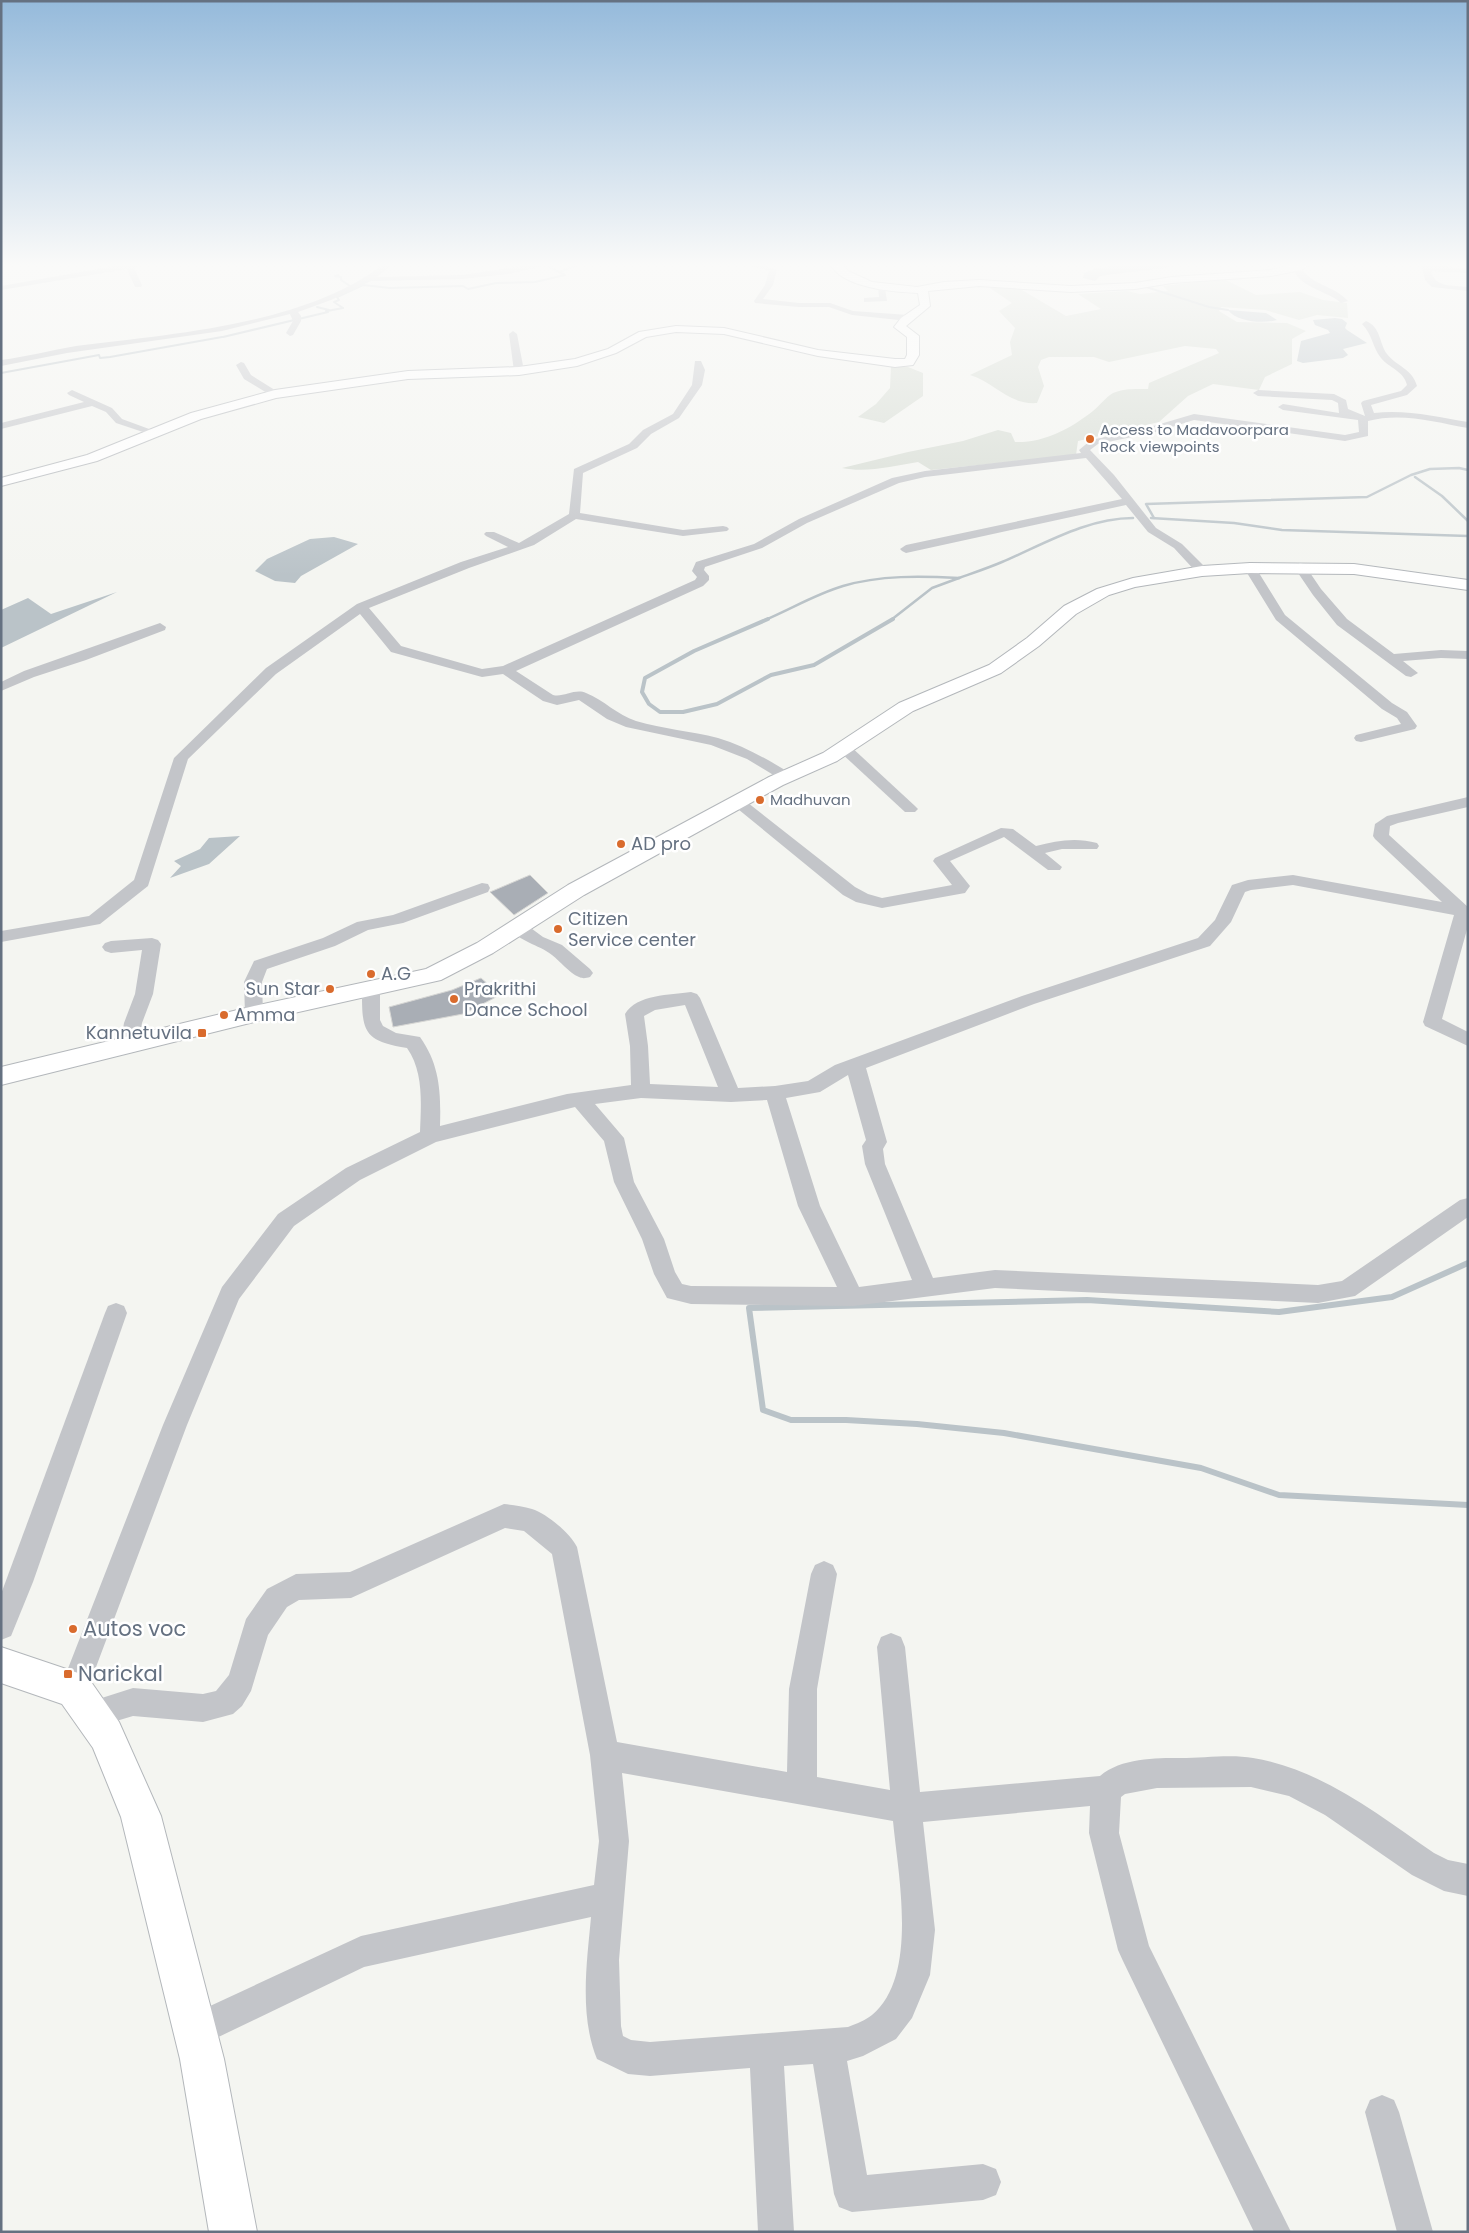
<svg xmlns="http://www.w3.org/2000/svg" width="1469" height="2233" viewBox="0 0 1469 2233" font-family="Poppins,sans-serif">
	<rect width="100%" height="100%" fill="#f4f5f1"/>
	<g fill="#d5dbd2">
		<path d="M1224 279 1256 295 1300 292 1323 300 1347 303 1348 318 1317 315 1299 320 1265 310 1221 307 1219 311 1237 322 1287 323 1306 331 1292 339V364L1265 377 1259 390 1213 384 1188 396 1159 422 1078 441 1076 455 931 470 918 462C893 466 867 473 842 468L908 452 963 441 998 430 1011 433 1015 442C1044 443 1070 429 1093 411 1099 406 1106 397 1113 393 1124 388 1137 389 1148 389L1149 383 1219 353 1216 349 1185 346 1109 362 1094 357H1049L1041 360 1038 367 1044 386 1037 403C1008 405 996 383 970 375L1012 355 1010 342 1015 328 999 311 1012 303 990 288 1015 286 1066 316 1101 309 1078 294 1127 291 1140 294 1168 291 1163 286Z"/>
		<path d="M891 367H908L923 373V396L884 423 858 417 876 404 890 388Z"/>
	</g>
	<g fill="#bac3c8">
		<path d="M1098 263H1122L1127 266 1139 263H1173V265L1165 268 1106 275 1100 276 1095 281 1083 278 1084 273 1097 268 1110 267Z"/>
		<path d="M1228 310 1266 313 1277 320C1263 324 1237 322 1228 310Z"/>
		<path d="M1335 318 1342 319 1347 323 1345 328 1347 330 1367 343 1343 349 1348 355 1343 358 1303 363 1297 361 1301 341 1330 333 1328 330 1315 325 1313 320Z"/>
		<path d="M334 537 358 544 301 576 295 583 275 581 255 571 267 559 310 539Z"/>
		<path d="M117 592 1 648V610L28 598 51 614Z"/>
		<path d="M240 836 209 864 170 878 181 866 174 861 200 849 209 838Z"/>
	</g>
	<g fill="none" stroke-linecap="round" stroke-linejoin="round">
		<g stroke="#bac3c8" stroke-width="2">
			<path d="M548 266 559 272"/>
			<path d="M338 275 335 276 341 277V280L353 288"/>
			<path d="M1143 286 1209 307 1228 310"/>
			<path d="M343 308 334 302 339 300 337 297 363 285 390 288 463 286 468 289 496 283 535 282 565 275 559 272 580 264"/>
			<path d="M327 311 343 308"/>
			<path d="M223 337 328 312 326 311 329 310 317 307"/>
			<path d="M1 373 99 355 100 358 110 357 222 337"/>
		</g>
		<g stroke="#bac3c8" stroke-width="2.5">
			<path d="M1415 477 1442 496 1468 521"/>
			<path d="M1151 518 1234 523 1282 530 1468 536"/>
			<path d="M1154 518 1146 504 1367 497 1411 475 1430 469 1459 468 1468 470"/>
			<path d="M959 578C973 573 988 568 1002 562 1044 544 1087 518 1133 518"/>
			<path d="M765 620C791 609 816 594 843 586 880 575 921 576 959 578"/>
			<path d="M891 620 932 588 959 578"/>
		</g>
		<path stroke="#bac3c8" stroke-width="4" d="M768 619 694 651 645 678 642 692 649 704 660 712H683L717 704 771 675 814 665 893 619"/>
		<path stroke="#bac3c8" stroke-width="6" d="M1468 1263 1392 1297 1279 1312 1087 1300 749 1308 763 1410 791 1420H846L917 1424 1004 1433 1201 1468 1279 1495 1468 1505"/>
	</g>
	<g fill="#a9aeb5" stroke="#d6d6d4">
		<path d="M530 875 548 893 514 915 490 892Z"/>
		<path d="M481 978 500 995 463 1014 393 1027 389 1007 452 990Z"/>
	</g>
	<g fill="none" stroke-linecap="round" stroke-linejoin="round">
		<defs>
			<g id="major">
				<path d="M830 263H840L848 271 872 282 917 287 944 282 979 280 1071 286 1135 283 1172 277 1271 270 1299 263H1313L1301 270 1271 276 1172 283 1135 289 1071 292 979 286 928 291 930 306 906 326 919 336V355L913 365 895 367 818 356 724 334 676 332 646 337 616 353 577 366 519 375 408 379 276 398 201 419 97 461 1 486V478L87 455 191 413 275 390 408 371 519 367 575 359 608 349 639 332 676 326 724 328 818 350 895 359H905L907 355V337L894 327 901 318 920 305 918 293C895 292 840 288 830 263Z"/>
				<path d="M1250 563 1354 564 1468 580V590L1354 574 1250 573 1202 576 1135 587 1109 595 1076 614 1039 646 1001 673 913 711 837 761 783 785 584 895 493 953 441 980 254 1022 1 1085V1067L254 1006 426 969 477 943 568 885 769 777 823 753 899 703 989 665 1027 638 1064 606 1097 589 1133 578 1202 566Z"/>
				<path d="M1 1647 87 1676 119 1722 161 1816 224 2059 257 2232H209L180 2059 121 1817 93 1748 62 1704 1 1683Z"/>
			</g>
		</defs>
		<use href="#major" stroke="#b3b7bb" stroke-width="2"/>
		<g fill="#c3c5c9" fill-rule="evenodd">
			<path d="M132 263H151L134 268 142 285 141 287H135L127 269 1 290V286Z"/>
			<path d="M385 263H393L377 277 462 275 541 263H558L508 274 462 279 371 281 331 300 298 312 301 316V321L293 335 290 336 286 333 293 321 290 314 222 331 67 353 1 366V360C26 357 51 350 76 346 171 334 307 325 385 263Z"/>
			<path d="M740 263H755L777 270 773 285 763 299 799 303H830L853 311 908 315 912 318 908 321 852 315 829 307H799L755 303 754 301 765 285 769 271Z"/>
			<path d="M1421 263 1468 269 1466 273 1431 271C1435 288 1452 285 1468 287V291L1432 287 1425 280Z"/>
			<path d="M1294 266H1300C1311 286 1334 285 1348 301L1341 303C1329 291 1293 286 1294 266Z"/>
			<path d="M878 286 885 288 887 301 864 302V298L879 297Z"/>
			<path d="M1366 321C1381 327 1379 343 1387 354 1397 367 1412 368 1417 386L1407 395 1371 405 1374 413C1406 409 1437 417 1468 422V428C1435 422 1401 412 1368 421V436L1345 441 1194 420 1156 432 1098 444 1090 450 1114 475 1156 528 1182 544 1206 568 1208 571 1206 574H1198L1174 548 1148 532 1126 505 906 553 902 551 900 549 906 545 1122 499 1086 458 925 477 899 483 807 523 762 548 705 567 704 570 709 576V580L703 586 516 671 553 695C563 698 575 688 586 693 604 700 617 715 636 721 663 729 691 731 718 738 744 746 767 759 790 773L793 776 790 779H780L747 759 711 745 626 727 607 719 579 700 557 705 543 701 503 674 482 677 391 652 360 614 276 674 188 759 148 886 100 924 1 942V931L89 916 134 880 174 758 266 668 357 604 461 562 508 547 486 536 484 534 486 532H494L519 543 569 514 574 469 629 444 643 430 673 414 692 385 695 361H701L705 370 702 385 679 418 651 434 637 448 583 473 580 513 683 530 723 526 727 527 729 529 727 531 683 536 576 519 534 545 469 568 369 608 401 646 482 669 503 666 695 580 697 577 692 571 696 562 754 544 799 519 892 478 925 471 1081 453 1079 450 1091 440 1150 427 1194 414 1345 435 1359 432 1358 420 1283 410 1278 407 1283 404 1339 413 1338 403 1332 400 1258 396 1253 393 1258 390 1334 394 1346 400 1348 409 1365 416 1361 403 1363 401 1401 391 1407 385C1404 371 1389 368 1381 358 1372 347 1373 335 1362 324Z"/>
			<path d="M513 331 517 334 524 371 519 374 514 371 509 334Z"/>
			<path d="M241 362 244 363 251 375 278 392V396H272L244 379 236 365Z"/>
			<path d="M72 390 112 408 122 419 160 433 155 436 116 423 106 412 92 406 1 429V423L84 402 69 395 67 393Z"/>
			<path d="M1300 563 1304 564 1321 589 1347 619 1394 654 1441 650 1468 651V659L1441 658 1403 661 1418 673 1411 677 1406 676 1337 625 1313 595 1294 567Z"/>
			<path d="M1250 564 1254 565 1285 615 1392 703 1407 712 1417 726 1415 729 1361 742 1356 741 1354 738 1356 735 1401 724 1397 718 1382 709 1276 620 1244 568Z"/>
			<path d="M160 623 166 627 165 630 86 660 34 677 1 691V682L24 671Z"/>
			<path d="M844 744 849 745 915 806 918 809 915 812H905L839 751 837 748Z"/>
			<path d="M738 797 743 799 855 887 868 894 882 898 952 885 933 861 935 858 1001 828 1013 829 1036 846C1056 841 1075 837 1097 843L1099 846 1097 849H1062L1045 853 1062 867 1060 870H1048L1004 837 950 861 970 886 965 893 882 908 856 902 843 895 733 805 730 802 733 799Z"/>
			<path d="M1468 797V807L1398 823 1390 826 1389 835 1468 907V926L1442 1019 1468 1032V1046L1425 1026 1423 1022 1454 915 1293 885 1251 890 1245 892 1231 922 1210 946 1034 1004 866 1068 887 1142 883 1149 885 1164 933 1278 995 1270 1318 1285 1342 1281 1460 1200 1468 1198V1217L1355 1296 1318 1303 995 1288 853 1306 691 1304 667 1298 654 1274 642 1239 614 1182 604 1141 575 1107 436 1142 360 1180 294 1226 239 1299 187 1425 84 1699 74 1703 64 1699 60 1689 163 1425 222 1287 278 1214 346 1168 420 1132C421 1104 424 1072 407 1048 362 1041 362 1030 362 989L365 985 371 983 377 985 380 989V1020L383 1026 396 1033 420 1037C440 1065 441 1093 440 1126L567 1094 631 1085 630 1046 625 1014C637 994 670 995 691 992L697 994 700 998 738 1088 775 1086 808 1081 835 1065 1022 996 1198 938 1215 920 1232 885 1248 880 1293 875 1442 902 1375 839 1373 836 1375 824 1387 816ZM685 1005 718 1087 650 1084 648 1046 644 1016 655 1010ZM848 1075 866 1140 862 1146 865 1164 912 1280 859 1287 820 1206 786 1098 820 1092ZM641 1098 731 1102 767 1100 798 1206 837 1287 691 1286 682 1284 675 1272 664 1239 634 1182 624 1138 595 1104Z"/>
			<path d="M482 883 488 884 490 888 488 892 403 923 368 930 335 946 267 969 262 982 263 1014 261 1018 254 1020 247 1018 245 1014 244 982 254 961 323 938 357 922 393 915Z"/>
			<path d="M518 922 524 923 543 937 562 945 590 969 593 973 590 977C586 978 583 979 579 977 569 973 560 961 552 955 538 944 519 942 509 927L512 923Z"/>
			<path d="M152 938 158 940 161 944 153 994 142 1023 138 1046 136 1051 129 1053 122 1051 120 1046 124 1023 135 994 142 950 111 953 105 951 102 947 105 943 111 941Z"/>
			<path d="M116 1303 124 1306 127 1313 33 1582 11 1636 1 1640V1594L105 1313 108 1306Z"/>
			<path d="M504 1504C513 1505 523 1506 532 1509 546 1513 571 1534 577 1547L617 1742 787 1772 789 1689 811 1574 815 1565 824 1561 833 1565 837 1574 817 1689V1777L890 1790 877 1647 881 1637 891 1633 901 1637 905 1647 920 1792 1100 1776C1121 1758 1155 1758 1181 1758 1203 1758 1232 1754 1253 1758 1323 1770 1377 1814 1434 1853L1448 1860 1468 1864V1896L1444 1891 1412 1875 1325 1815 1289 1796 1251 1787 1157 1788 1125 1794 1121 1797 1119 1833 1149 1946 1291 2232H1254L1123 1961 1118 1950 1089 1833 1090 1806 923 1822 935 1930 930 1975 912 2018 896 2039 863 2056 847 2061 867 2175 983 2164 996 2169 1001 2182 996 2195 983 2200 852 2212 839 2207 834 2194 813 2064 784 2066 794 2232H758L750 2068 650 2076 628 2074 597 2059C579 2015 587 1962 591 1917L364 1967 206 2043 194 2048 182 2043 177 2031 182 2019 361 1936 594 1885 599 1841 590 1755 552 1554 524 1531 505 1528 351 1598 299 1600 287 1607 268 1635 251 1691 242 1706 233 1714 203 1722 133 1716 93 1728 83 1724 79 1714 83 1704 133 1688 203 1694 216 1691 229 1675 246 1619 267 1589 296 1574 350 1572ZM622 1773 893 1821C898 1874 919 1976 872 2015 866 2020 856 2024 848 2027L650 2042 631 2040 623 2036 621 2026 619 1960 629 1841Z"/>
			<path d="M1382 2095 1394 2100 1399 2112 1433 2232H1397L1365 2112 1370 2100Z"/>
		</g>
		<use href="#major" fill="#fff" fill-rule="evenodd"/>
	</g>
	<linearGradient id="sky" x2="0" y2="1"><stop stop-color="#95badb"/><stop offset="0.46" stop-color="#fafaf9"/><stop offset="1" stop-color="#fafaf9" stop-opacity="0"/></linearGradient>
	<rect width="1469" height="576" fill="url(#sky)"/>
	<g fill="#d96b2d" stroke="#fff" stroke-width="2">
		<circle cx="1090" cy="439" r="5"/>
		<circle cx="760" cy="800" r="5"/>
		<circle cx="621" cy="844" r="5"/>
		<circle cx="558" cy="929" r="5"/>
		<circle cx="371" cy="974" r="5"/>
		<circle cx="330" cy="989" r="5"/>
		<circle cx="454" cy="999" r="5"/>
		<circle cx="224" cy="1015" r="5"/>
		<rect x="197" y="1028" width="10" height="10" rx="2.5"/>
		<circle cx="73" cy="1629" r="5"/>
		<rect x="63" y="1669" width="10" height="10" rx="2.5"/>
	</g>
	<g text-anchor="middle" stroke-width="5" stroke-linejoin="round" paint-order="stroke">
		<g font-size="15" fill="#657181" stroke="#fff" text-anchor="start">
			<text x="1100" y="435">Access to Madavoorpara<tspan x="1100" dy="17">Rock viewpoints</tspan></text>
			<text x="770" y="805">Madhuvan</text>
		</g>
		<g font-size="18" fill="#657181" stroke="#fff" text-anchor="start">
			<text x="631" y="850">AD pro</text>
			<text x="568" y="925">Citizen<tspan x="568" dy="21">Service center</tspan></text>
			<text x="381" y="980">A.G</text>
			<text x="320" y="995" text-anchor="end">Sun Star</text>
			<text x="464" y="995">Prakrithi<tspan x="464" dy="21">Dance School</tspan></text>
			<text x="234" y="1021">Amma</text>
			<text x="192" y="1039" text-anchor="end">Kannetuvila</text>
		</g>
		<g font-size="21" fill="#657181" stroke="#fff" text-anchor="start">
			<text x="83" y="1636">Autos voc</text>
			<text x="78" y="1681">Narickal</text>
		</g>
	</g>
	<rect width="1469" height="2233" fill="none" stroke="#657181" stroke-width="5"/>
</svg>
